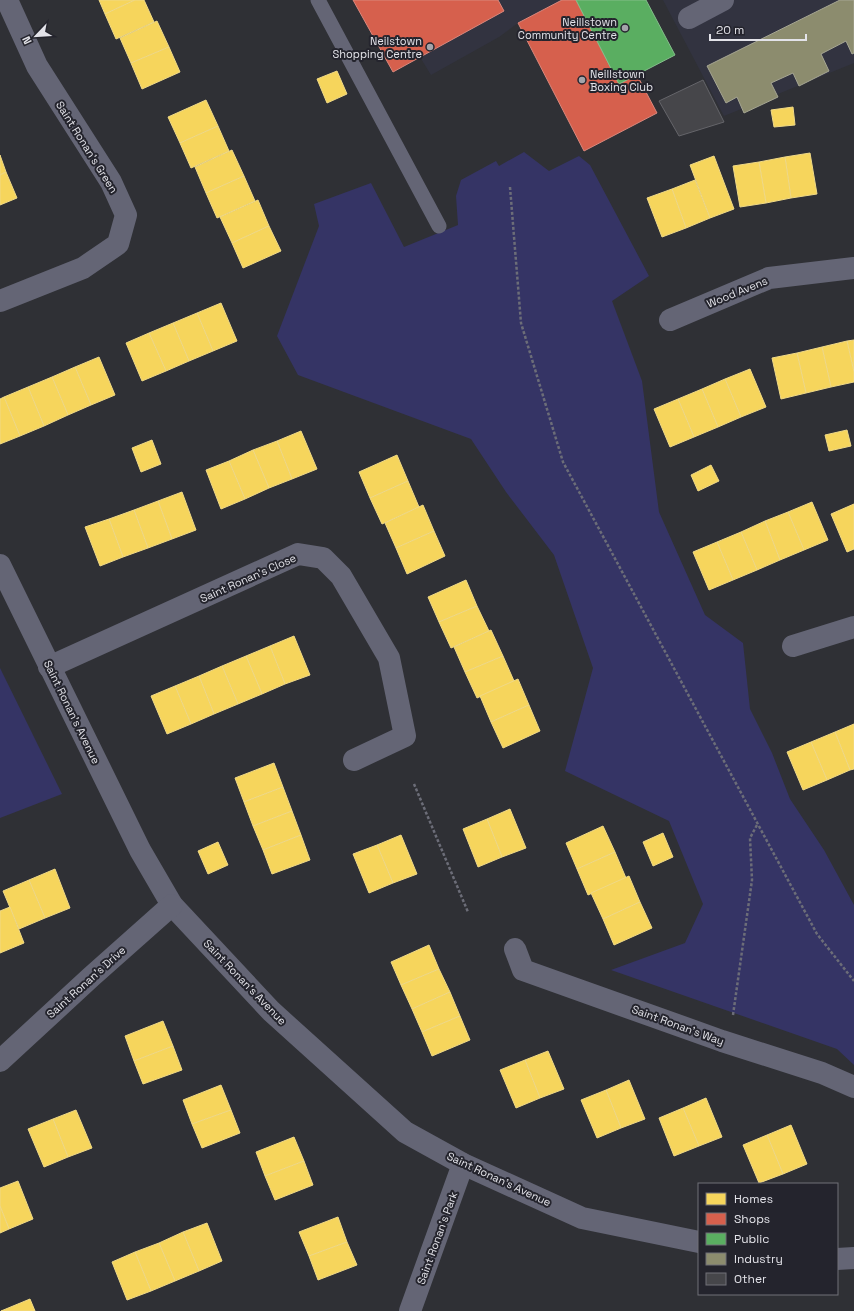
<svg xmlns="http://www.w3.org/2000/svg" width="854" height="1311" viewBox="0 0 854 1311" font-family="'Space Grotesk',sans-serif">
	<rect width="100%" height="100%" fill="#2f3035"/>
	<g fill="#323340">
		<path d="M353 0H562L518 23 499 37 431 75 420 57 393 72Z"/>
		<path d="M663 0H854V63L724 116Z"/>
	</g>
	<g fill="#353465">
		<path d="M524 152 549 171 579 156 590 165 649 276 612 301 642 381 659 512 705 615 743 643 750 709 772 753 790 799 824 850 854 905V1065L837 1049 611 970 685 943 703 904 669 821 565 771 593 668 554 555 506 492 471 439 298 375 277 336 319 226 314 204 371 183 404 247 458 225 456 196 461 180 496 161 499 166Z"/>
		<path d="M0 668 62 794 0 818Z"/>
	</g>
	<g fill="#f6d55c" stroke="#f0d986">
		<path d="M99 0H135L105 14Z"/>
		<path d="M135 0H144L154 22 116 39 105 14Z"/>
		<path d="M157 21 169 47 131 63 120 38Z"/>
		<path d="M169 47 180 72 142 89 131 63Z"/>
		<path d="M337 71 347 94 327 103 317 79Z"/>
		<path d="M206 100 218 126 180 143 168 117Z"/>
		<path d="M793 107 795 125 774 127 771 110Z"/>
		<path d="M218 126 229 151 191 168 180 143Z"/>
		<path d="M232 150 244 176 206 193 195 167Z"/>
		<path d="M810 153 817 194 791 198 785 157Z"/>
		<path d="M0 155 6 172 0 175Z"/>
		<path d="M714 156 734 209 710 218 690 165Z"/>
		<path d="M785 157 791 198 766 203 759 162Z"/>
		<path d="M759 162 766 203 740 207 733 166Z"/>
		<path d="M6 172 17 198 0 205V175Z"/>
		<path d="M244 176 255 201 217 218 206 193Z"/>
		<path d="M695 180 710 218 686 228 672 189Z"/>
		<path d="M672 189 686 228 662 237 647 198Z"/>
		<path d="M258 200 269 226 232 243 220 217Z"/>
		<path d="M269 226 281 251 243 268 232 243Z"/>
		<path d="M221 303 237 341 213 351 197 313Z"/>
		<path d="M197 313 213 351 189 361 173 323Z"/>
		<path d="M173 323 189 361 166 371 149 333Z"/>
		<path d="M149 333 166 371 142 381 126 343Z"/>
		<path d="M854 340V372L847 341Z"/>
		<path d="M847 341 854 372V382L831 387 822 347Z"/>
		<path d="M822 347 831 387 806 393 797 353Z"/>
		<path d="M797 353 806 393 781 399 772 358Z"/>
		<path d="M99 357 115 395 91 405 75 367Z"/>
		<path d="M75 367 91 405 68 415 52 377Z"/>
		<path d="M750 369 766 407 741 417 725 379Z"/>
		<path d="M52 377 68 415 44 426 28 387Z"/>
		<path d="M725 379 741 417 718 427 702 389Z"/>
		<path d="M28 387 44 426 20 436 4 397Z"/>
		<path d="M702 389 718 427 694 437 678 399Z"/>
		<path d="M4 397 20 436 0 444V399Z"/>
		<path d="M678 399 694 437 670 447 654 409Z"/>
		<path d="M847 430 851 446 829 451 825 435Z"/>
		<path d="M301 431 317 469 292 479 277 441Z"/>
		<path d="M152 440 161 464 141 472 132 448Z"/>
		<path d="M277 441 292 479 269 488 253 450Z"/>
		<path d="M253 450 269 488 245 499 229 461Z"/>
		<path d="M397 455 408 481 370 498 359 472Z"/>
		<path d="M229 461 245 499 221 509 206 470Z"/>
		<path d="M711 465 719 481 698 491 691 475Z"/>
		<path d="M408 481 419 507 382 524 370 498Z"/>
		<path d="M182 492 196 530 172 539 158 501Z"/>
		<path d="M158 501 172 539 148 548 134 510Z"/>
		<path d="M812 502 828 540 804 550 788 512Z"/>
		<path d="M854 504V549L847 552 831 514Z"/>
		<path d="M423 505 434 531 396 548 385 523Z"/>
		<path d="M134 510 148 548 123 557 109 519Z"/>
		<path d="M788 512 804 550 780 560 765 521Z"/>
		<path d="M109 519 123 557 100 566 85 527Z"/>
		<path d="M765 521 780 560 757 570 741 532Z"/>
		<path d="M434 531 445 556 407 574 396 548Z"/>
		<path d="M741 532 757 570 733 580 717 542Z"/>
		<path d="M717 542 733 580 709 590 693 552Z"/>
		<path d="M466 580 477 606 439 622 428 597Z"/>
		<path d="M477 606 489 631 451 648 439 622Z"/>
		<path d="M491 630 503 656 465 672 454 647Z"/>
		<path d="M294 636 310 675 285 684 270 646Z"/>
		<path d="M270 646 285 684 262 694 246 656Z"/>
		<path d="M246 656 262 694 238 704 222 666Z"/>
		<path d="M503 656 514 681 477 698 465 672Z"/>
		<path d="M222 666 238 704 214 714 199 676Z"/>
		<path d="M199 676 214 714 191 724 175 686Z"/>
		<path d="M518 679 529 705 491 722 480 696Z"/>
		<path d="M175 686 191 724 167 734 151 696Z"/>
		<path d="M529 705 540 731 503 748 491 722Z"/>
		<path d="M854 724V769L850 770 835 732Z"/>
		<path d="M835 732 850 770 827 780 811 742Z"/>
		<path d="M811 742 827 780 803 790 787 752Z"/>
		<path d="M274 763 283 787 244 802 235 778Z"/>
		<path d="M283 787 292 811 253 826 244 802Z"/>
		<path d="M510 809 526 848 502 857 487 819Z"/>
		<path d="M292 811 301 835 263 850 253 826Z"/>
		<path d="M487 819 502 857 478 867 463 829Z"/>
		<path d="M603 826 615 852 577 869 566 843Z"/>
		<path d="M663 833 673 857 653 866 643 842Z"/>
		<path d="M301 835 310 860 272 874 263 850Z"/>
		<path d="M401 835 417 874 393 883 377 845Z"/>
		<path d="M218 842 228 865 208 874 198 851Z"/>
		<path d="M377 845 393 883 369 893 353 854Z"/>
		<path d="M615 852 626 878 588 895 577 869Z"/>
		<path d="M55 869 70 908 45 918 29 880Z"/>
		<path d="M629 876 640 902 603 919 591 893Z"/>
		<path d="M29 880 45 918 19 929 3 891Z"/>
		<path d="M640 902 652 928 614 945 603 919Z"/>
		<path d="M10 907 24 943 0 953V911Z"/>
		<path d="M429 945 439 969 401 985 391 962Z"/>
		<path d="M439 969 450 992 412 1009 401 985Z"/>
		<path d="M450 992 460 1016 422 1032 412 1009Z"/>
		<path d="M460 1016 470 1040 432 1056 422 1032Z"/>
		<path d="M163 1021 173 1046 134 1061 125 1036Z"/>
		<path d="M173 1046 182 1070 143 1084 134 1061Z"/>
		<path d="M548 1051 564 1089 540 1098 525 1060Z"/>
		<path d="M525 1060 540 1098 516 1108 500 1070Z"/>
		<path d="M629 1080 645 1119 621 1128 606 1090Z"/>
		<path d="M221 1085 231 1110 192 1124 183 1100Z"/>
		<path d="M606 1090 621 1128 597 1138 581 1100Z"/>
		<path d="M706 1098 722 1137 699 1146 683 1108Z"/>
		<path d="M683 1108 699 1146 674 1156 659 1118Z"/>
		<path d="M76 1110 92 1148 68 1157 53 1119Z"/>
		<path d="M231 1110 240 1133 202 1148 192 1124Z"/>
		<path d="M53 1119 68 1157 44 1167 28 1129Z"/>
		<path d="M791 1125 807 1164 783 1174 767 1135Z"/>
		<path d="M767 1135 783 1174 759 1183 743 1145Z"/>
		<path d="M294 1137 304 1161 265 1176 256 1152Z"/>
		<path d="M304 1161 313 1185 275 1200 265 1176Z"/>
		<path d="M18 1181 33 1219 9 1229 0 1206V1188Z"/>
		<path d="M0 1206 9 1229 0 1233Z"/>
		<path d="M338 1217 347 1242 309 1256 299 1232Z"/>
		<path d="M207 1223 222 1261 199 1271 183 1232Z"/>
		<path d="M183 1232 199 1271 175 1281 159 1243Z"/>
		<path d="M347 1242 357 1265 318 1280 309 1256Z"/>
		<path d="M159 1243 175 1281 151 1291 135 1252Z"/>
		<path d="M135 1252 151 1291 127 1300 112 1262Z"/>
		<path d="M30 1299 35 1311H1Z"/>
	</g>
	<g fill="#d6604d" stroke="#da877c">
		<path d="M353 0H498L504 11 393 72Z"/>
		<path d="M562 0H576L619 84 637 75 657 113 584 151 518 23Z"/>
	</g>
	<path fill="#5aae61" stroke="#83be8a" d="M576 0H646L675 55 619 84Z"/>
	<path fill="#8c8c6e" stroke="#a6a693" d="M840 0H854V53L852 54 846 41 821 54 829 71 799 86 793 73 771 83 778 97 744 113 737 97 726 103 707 66Z"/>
	<path fill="#46464a" stroke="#65656a" d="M703 80 724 122 679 136 659 101Z"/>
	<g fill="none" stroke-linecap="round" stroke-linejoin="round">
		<g stroke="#6c6d78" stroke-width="2.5" stroke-dasharray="3 2" stroke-linecap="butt">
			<path d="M510 187 521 323 563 462 817 934 854 981"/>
			<path d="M414 784 468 912"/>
			<path d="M733 1015 752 880 750 838 757 825"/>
		</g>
		<path stroke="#646575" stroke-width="15" d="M318 0 439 226"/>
		<g stroke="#646575" stroke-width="22">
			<path d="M689 18 723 0"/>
			<path d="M0 301 83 268 118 244 126 215 111 182 37 66 7 0"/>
			<path d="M670 320 769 278 854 268"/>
			<path d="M0 565 140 850 172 905 271 1011 405 1132 463 1164 582 1218 699 1242"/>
			<path d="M793 646 854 627"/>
			<path d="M49 667 298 554 323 558 341 576 389 658 405 736 354 760"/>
			<path d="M515 949 523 970 722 1041 822 1073 854 1087"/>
			<path d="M0 1061 91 977 172 905"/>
			<path d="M837 1259 854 1258"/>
			<path d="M410 1311 463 1164"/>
		</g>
	</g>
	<g fill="#a4a4aa" stroke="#24242d" stroke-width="1.5">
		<circle cx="625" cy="28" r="4"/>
		<circle cx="430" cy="47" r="4"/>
		<circle cx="582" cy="80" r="4"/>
	</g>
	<g text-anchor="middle" stroke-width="4" stroke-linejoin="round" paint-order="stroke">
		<g font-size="11" fill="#e3e3e9" stroke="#24242d" text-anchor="end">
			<text x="617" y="26">Neillstown<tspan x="617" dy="13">Community Centre</tspan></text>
			<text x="422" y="45">Neilstown<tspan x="422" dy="13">Shopping Centre</tspan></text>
			<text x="590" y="78" text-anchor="start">Neillstown<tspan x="590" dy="13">Boxing Club</tspan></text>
		</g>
		<g font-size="11" fill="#e3e3e9" stroke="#24242d">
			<text transform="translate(87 147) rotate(58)" y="4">Saint Ronan's Green</text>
			<text transform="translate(737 292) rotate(-22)" y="4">Wood Avens</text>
			<text transform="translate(248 578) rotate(-24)" y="4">Saint Ronan's Close</text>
			<text transform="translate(72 712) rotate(64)" y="4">Saint Ronan's Avenue</text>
			<text transform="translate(86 982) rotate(-42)" y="4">Saint Ronan's Drive</text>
			<text transform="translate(245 982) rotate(46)" y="4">Saint Ronan's Avenue</text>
			<text transform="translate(678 1025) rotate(20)" y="4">Saint Ronan's Way</text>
			<text transform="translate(499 1179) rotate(25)" y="4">Saint Ronan's Avenue</text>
			<text transform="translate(437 1238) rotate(-70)" y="4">Saint Ronan's Park</text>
		</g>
	</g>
	<rect x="698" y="1183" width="140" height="112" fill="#24242d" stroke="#707078"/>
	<rect x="706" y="1193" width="20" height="12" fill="#f6d55c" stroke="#707078"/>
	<text x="734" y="1203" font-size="12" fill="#e3e3e9">Homes</text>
	<rect x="706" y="1213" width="20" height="12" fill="#d6604d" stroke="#707078"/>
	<text x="734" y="1223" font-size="12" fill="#e3e3e9">Shops</text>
	<rect x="706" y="1233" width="20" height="12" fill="#5aae61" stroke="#707078"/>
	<text x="734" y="1243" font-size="12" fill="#e3e3e9">Public</text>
	<rect x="706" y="1253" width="20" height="12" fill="#8c8c6e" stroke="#707078"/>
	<text x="734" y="1263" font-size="12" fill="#e3e3e9">Industry</text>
	<rect x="706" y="1273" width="20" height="12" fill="#46464a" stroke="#707078"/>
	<text x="734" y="1283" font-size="12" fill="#e3e3e9">Other</text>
	<g transform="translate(36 36) rotate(245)" stroke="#24242d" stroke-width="3" paint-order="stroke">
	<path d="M0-3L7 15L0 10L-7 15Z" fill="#e3e3e9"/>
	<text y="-6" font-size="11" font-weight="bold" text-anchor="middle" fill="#e3e3e9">N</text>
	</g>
	<path d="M710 34v6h96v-6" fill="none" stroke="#e3e3e9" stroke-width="2"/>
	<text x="716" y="34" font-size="12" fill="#e3e3e9" stroke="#24242d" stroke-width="3" paint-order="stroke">20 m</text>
</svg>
